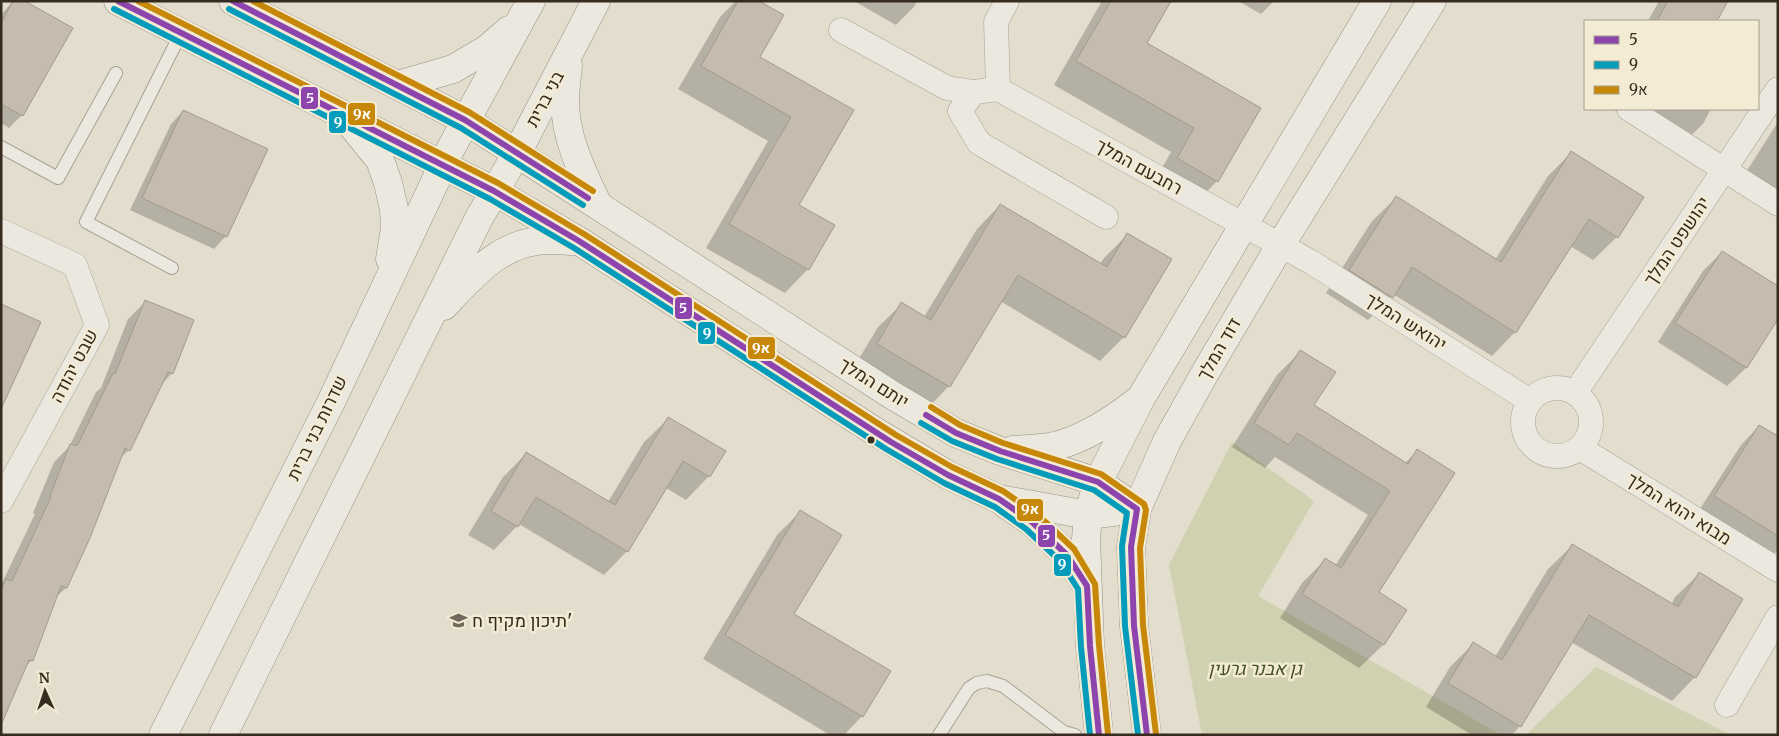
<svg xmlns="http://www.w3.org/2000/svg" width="1779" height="736" viewBox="0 0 1779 736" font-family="Merriweather,Heebo,serif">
	<rect width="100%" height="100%" fill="#e3ddcd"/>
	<g fill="#d0d1b1">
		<path d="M1232 442 1314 501 1258 596 1501 735H1202L1169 565Z"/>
		<path d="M1596 667 1731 735H1526Z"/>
	</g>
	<g fill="#0003">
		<path d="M13 1 22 115 9 128 1 123V15Z"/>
		<path d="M736 1H756L759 57 852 111 798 205 808 269 785 293 706 248 768 141 678 89 720 17Z"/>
		<path d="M854 1H917L914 7 896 25Z"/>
		<path d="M1102 1H1170L1146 43 1260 109 1217 181 1194 205 1154 182 1171 152 1054 85Z"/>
		<path d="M1238 1H1274L1261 14Z"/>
		<path d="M1659 1H1727L1715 21H1648Z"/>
		<path d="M1612 109H1711L1703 124 1679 147Z"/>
		<path d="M183 111 226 236 214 249 130 210 171 124Z"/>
		<path d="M1778 122V207L1739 183Z"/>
		<path d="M1571 153 1617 237 1593 260 1570 246 1515 332 1492 356 1393 294 1368 320 1326 293 1372 221 1396 198 1495 260 1548 176Z"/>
		<path d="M1000 205 1100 264 1104 258 1128 234 1124 337 1100 361 1000 301 949 386 926 410 854 367 878 327 902 304 924 317 977 229Z"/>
		<path d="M1722 252 1778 317 1746 368 1727 386 1658 342 1703 271Z"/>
		<path d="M145 302 172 373 161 385 129 450 119 459 89 538 66 588 55 598 32 660 24 668 1 723V585L35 514 33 513 54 462 69 447 96 392 101 388 128 319Z"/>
		<path d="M1300 352 1313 406 1405 463 1417 451 1377 593 1405 610 1383 645 1359 668 1280 618 1302 583 1325 560 1335 566 1368 515 1275 457 1265 468 1232 447 1277 375Z"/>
		<path d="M668 419 709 476 686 500 666 488 627 551 604 575 519 524 494 550 468 535 503 477 526 454 608 502 644 442Z"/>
		<path d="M1759 426 1778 438V550L1768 560 1696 515 1741 445Z"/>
		<path d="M800 512 793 615 862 716 844 735H830L703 659 777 535Z"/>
		<path d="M1572 546 1671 605 1675 597 1699 574 1695 677 1672 701 1571 642 1520 726 1512 735H1472L1426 707 1450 667 1473 644 1495 657 1548 569Z"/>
	</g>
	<g fill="#c6bcae" stroke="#a3998d">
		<path d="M13 1H25L73 28 23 116 1 104V23Z"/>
		<path d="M738 1H759L784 15 760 57 854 110 799 205 835 225 809 270 729 224 791 117 701 66Z"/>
		<path d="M1111 1H1171L1147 43 1261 108 1218 182 1177 158 1194 128 1076 61Z"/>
		<path d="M1668 1H1728L1717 21H1657Z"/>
		<path d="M183 110 268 149 227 237 142 198Z"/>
		<path d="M1571 151 1644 197 1618 238 1589 219 1516 333 1412 267 1393 298 1349 270 1396 196 1501 262Z"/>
		<path d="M1000 204 1107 267 1127 233 1172 259 1125 338 1018 275 950 387 877 344 901 302 931 320Z"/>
		<path d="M1722 251 1778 286V319L1747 368 1675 323Z"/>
		<path d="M145 300 194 320 173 374 168 372 130 451 125 448 90 538 67 588 61 586 33 661 29 660 1 725V590L6 579 12 581 51 497 50 496 70 444 77 446 113 373 115 374Z"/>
		<path d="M1 304 41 322 1 409Z"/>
		<path d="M1300 350 1336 372 1314 405 1408 464 1417 449 1455 473 1379 592 1407 610 1384 645 1302 594 1325 558 1341 568 1390 491 1297 433 1289 445 1254 423Z"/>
		<path d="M668 417 726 451 710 477 683 461 628 552 536 497 518 527 491 511 526 452 615 505Z"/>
		<path d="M1759 425 1778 436V536L1714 496Z"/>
		<path d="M800 510 842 535 794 614 891 671 863 717 725 635Z"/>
		<path d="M1572 544 1678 607 1699 572 1743 599 1696 678 1589 615 1521 727 1448 683 1473 642 1502 660Z"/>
	</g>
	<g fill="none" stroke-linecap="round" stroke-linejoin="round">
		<defs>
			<g id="lane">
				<path d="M1 147 58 178 116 73"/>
				<path d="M172 268 86 222 181 33"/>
				<path d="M939 735 969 688 977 683 987 681 1003 686 1064 732 1075 735"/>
			</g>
			<g id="street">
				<path d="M1007 1 996 22 998 89 1311 262 1530 401"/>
				<path d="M841 30 947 88 974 92"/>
				<path d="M998 89 974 92 960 111 979 143 1106 217"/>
				<path d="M1629 109 1778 204"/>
				<path d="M1 231 75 265 97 325 1 501"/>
				<circle cx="1557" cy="422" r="34"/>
				<path d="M1575 393 1778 89"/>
				<path d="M1580 448 1778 570"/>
				<path d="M1727 705 1778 617"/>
			</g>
			<g id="secondary">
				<path d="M118 1 494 191 579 241 876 432 948 475 999 499 1088 515 1137 509"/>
				<path d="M233 1 465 120 892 395 956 433 1000 451 1098 482 1137 509"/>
				<path d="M568 66C567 77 565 89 565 101 565 138 582 171 597 203"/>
				<path d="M398 85 453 69 487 49 509 30"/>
				<path d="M349 122 380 160 388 183 394 209 395 228 390 259"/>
				<path d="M444 306C474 274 502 240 550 240 559 240 568 241 577 241"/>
				<path d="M1013 450C1025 449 1037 449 1049 447 1078 443 1113 420 1136 402"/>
				<path d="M1004 503 1032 522 1067 555 1087 586"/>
				<path d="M163 735 332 400 450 150 531 1"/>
				<path d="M223 735 479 218 517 153 596 1"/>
				<path d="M1099 735 1090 646 1086 539 1088 515 1098 482 1141 398 1377 1"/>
				<path d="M1147 735 1134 626 1131 547 1137 509 1167 441 1205 373 1281 244 1432 1"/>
			</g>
		</defs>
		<use href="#lane" stroke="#a8a296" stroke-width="14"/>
		<use href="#street" stroke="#a8a296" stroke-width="25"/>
		<use href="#secondary" stroke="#989286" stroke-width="29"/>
		<use href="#lane" stroke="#ebe8df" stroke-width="12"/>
		<use href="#street" stroke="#ebe8df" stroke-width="24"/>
		<use href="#secondary" stroke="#ebe8df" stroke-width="28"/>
		<defs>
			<g id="bus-1">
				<path d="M118 1 494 191 579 241 891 442 948 475 999 499 1032 522 1067 555 1087 586 1090 646 1099 735"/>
				<path d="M233 1 465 120 588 198"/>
				<path d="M926 415 956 433 1000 451 1098 482 1137 509 1131 547 1134 626 1147 735"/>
			</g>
			<g id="bus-2">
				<path d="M114 9 490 199 574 248 886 449 944 483 995 507 1026 529 1060 561 1078 589 1081 647 1090 735"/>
				<path d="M229 9 461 128 583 205"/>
				<path d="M921 423 952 441 997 459 1094 490 1127 513 1122 546 1125 626 1138 735"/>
			</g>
			<g id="bus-3">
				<path d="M138 1 498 183 584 234 896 435 952 467 1003 491 1038 515 1074 549 1095 584 1099 645 1108 734"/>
				<path d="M253 1 469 112 593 191"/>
				<path d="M931 407 960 425 1003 443 1101 474 1144 504 1146 510 1140 548 1143 625 1156 734"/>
			</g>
		</defs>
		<use href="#bus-1" stroke="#f3ebd4" stroke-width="10"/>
		<use href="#bus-2" stroke="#f3ebd4" stroke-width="10"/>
		<use href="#bus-3" stroke="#f3ebd4" stroke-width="10"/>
		<use href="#bus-1" stroke="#8e44ad" stroke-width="6"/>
		<use href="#bus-2" stroke="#059cbc" stroke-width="6"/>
		<use href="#bus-3" stroke="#c78708" stroke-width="6"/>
	</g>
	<defs>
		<symbol id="school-bare" viewBox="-9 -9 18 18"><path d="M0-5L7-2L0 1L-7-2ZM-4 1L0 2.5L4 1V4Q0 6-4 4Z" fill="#73695c" stroke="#f3ebd4" stroke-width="2.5" paint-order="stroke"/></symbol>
	</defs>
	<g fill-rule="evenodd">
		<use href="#school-bare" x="446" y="608" width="25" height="25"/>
	</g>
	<circle fill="#362b1f" stroke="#f3ebd4" stroke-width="2" cx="871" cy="440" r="4.5"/>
	<g text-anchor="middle" stroke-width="5" stroke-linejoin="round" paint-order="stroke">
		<g font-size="18" fill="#362b1f" stroke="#f3ebd4">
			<text transform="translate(545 99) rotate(-62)" y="6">בני ברית</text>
			<text transform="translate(1139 167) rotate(29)" y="6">רחבעם המלך</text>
			<text transform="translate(1677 241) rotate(-56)" y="6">יהושפט המלך</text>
			<text transform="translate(1406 322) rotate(32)" y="6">יהואש המלך</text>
			<text transform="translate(1219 349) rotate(-60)" y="6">דוד המלך</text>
			<text transform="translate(74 366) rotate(-62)" y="6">שבט יהודה</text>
			<text transform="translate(874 383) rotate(32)" y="6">יותם המלך</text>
			<text transform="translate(317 428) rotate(-64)" y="6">שדרות בני ברית</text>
			<text transform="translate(1679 509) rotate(32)" y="6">מבוא יהוא המלך</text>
		</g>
		<g font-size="18" fill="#362b1f" stroke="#f3ebd4" text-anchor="start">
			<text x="472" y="627">תיכון מקיף ח'</text>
		</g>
		<g font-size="18" font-style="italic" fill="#455127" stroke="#f3ebd4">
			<text x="1255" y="675">גן אבנר גרעין</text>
		</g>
	</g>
	<g stroke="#f3ebd4" stroke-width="2">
		<rect x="300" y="86" width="19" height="24" rx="5" fill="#8e44ad"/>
		<rect x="347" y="102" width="29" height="24" rx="5" fill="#c78708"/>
		<rect x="328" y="110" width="19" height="24" rx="5" fill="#059cbc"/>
		<rect x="674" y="296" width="19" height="24" rx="5" fill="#8e44ad"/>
		<rect x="697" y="321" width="19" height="24" rx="5" fill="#059cbc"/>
		<rect x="747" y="336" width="29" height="24" rx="5" fill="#c78708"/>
		<rect x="1016" y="498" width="28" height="24" rx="5" fill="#c78708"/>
		<rect x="1037" y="524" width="19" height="24" rx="5" fill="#8e44ad"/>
		<rect x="1053" y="553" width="19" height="24" rx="5" fill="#059cbc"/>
	</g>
	<g font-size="14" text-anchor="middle" font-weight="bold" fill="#fff">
		<text x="310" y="103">5</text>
		<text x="362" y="119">9א</text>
		<text x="338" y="127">9</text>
		<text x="683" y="313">5</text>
		<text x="707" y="338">9</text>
		<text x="761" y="353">9א</text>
		<text x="1030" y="514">9א</text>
		<text x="1046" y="540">5</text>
		<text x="1062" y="569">9</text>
	</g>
	<rect width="1779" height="736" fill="none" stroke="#362b1f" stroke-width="5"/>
	<rect x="1584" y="20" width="175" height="90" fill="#f3ebd4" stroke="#a79e8c"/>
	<rect x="1594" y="36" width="25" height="8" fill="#8e44ad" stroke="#a79e8c"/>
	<text x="1629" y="45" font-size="15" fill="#362b1f">5</text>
	<rect x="1594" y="61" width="25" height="8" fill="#059cbc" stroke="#a79e8c"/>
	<text x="1629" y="70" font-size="15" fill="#362b1f">9</text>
	<rect x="1594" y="86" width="25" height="8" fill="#c78708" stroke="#a79e8c"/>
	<text x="1629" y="95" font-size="15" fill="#362b1f">9א</text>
	<g transform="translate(45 691) rotate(357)" stroke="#f3ebd4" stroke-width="4" paint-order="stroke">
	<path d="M0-4L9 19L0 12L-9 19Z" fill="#362b1f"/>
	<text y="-8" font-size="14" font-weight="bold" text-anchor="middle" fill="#362b1f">N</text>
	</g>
</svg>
